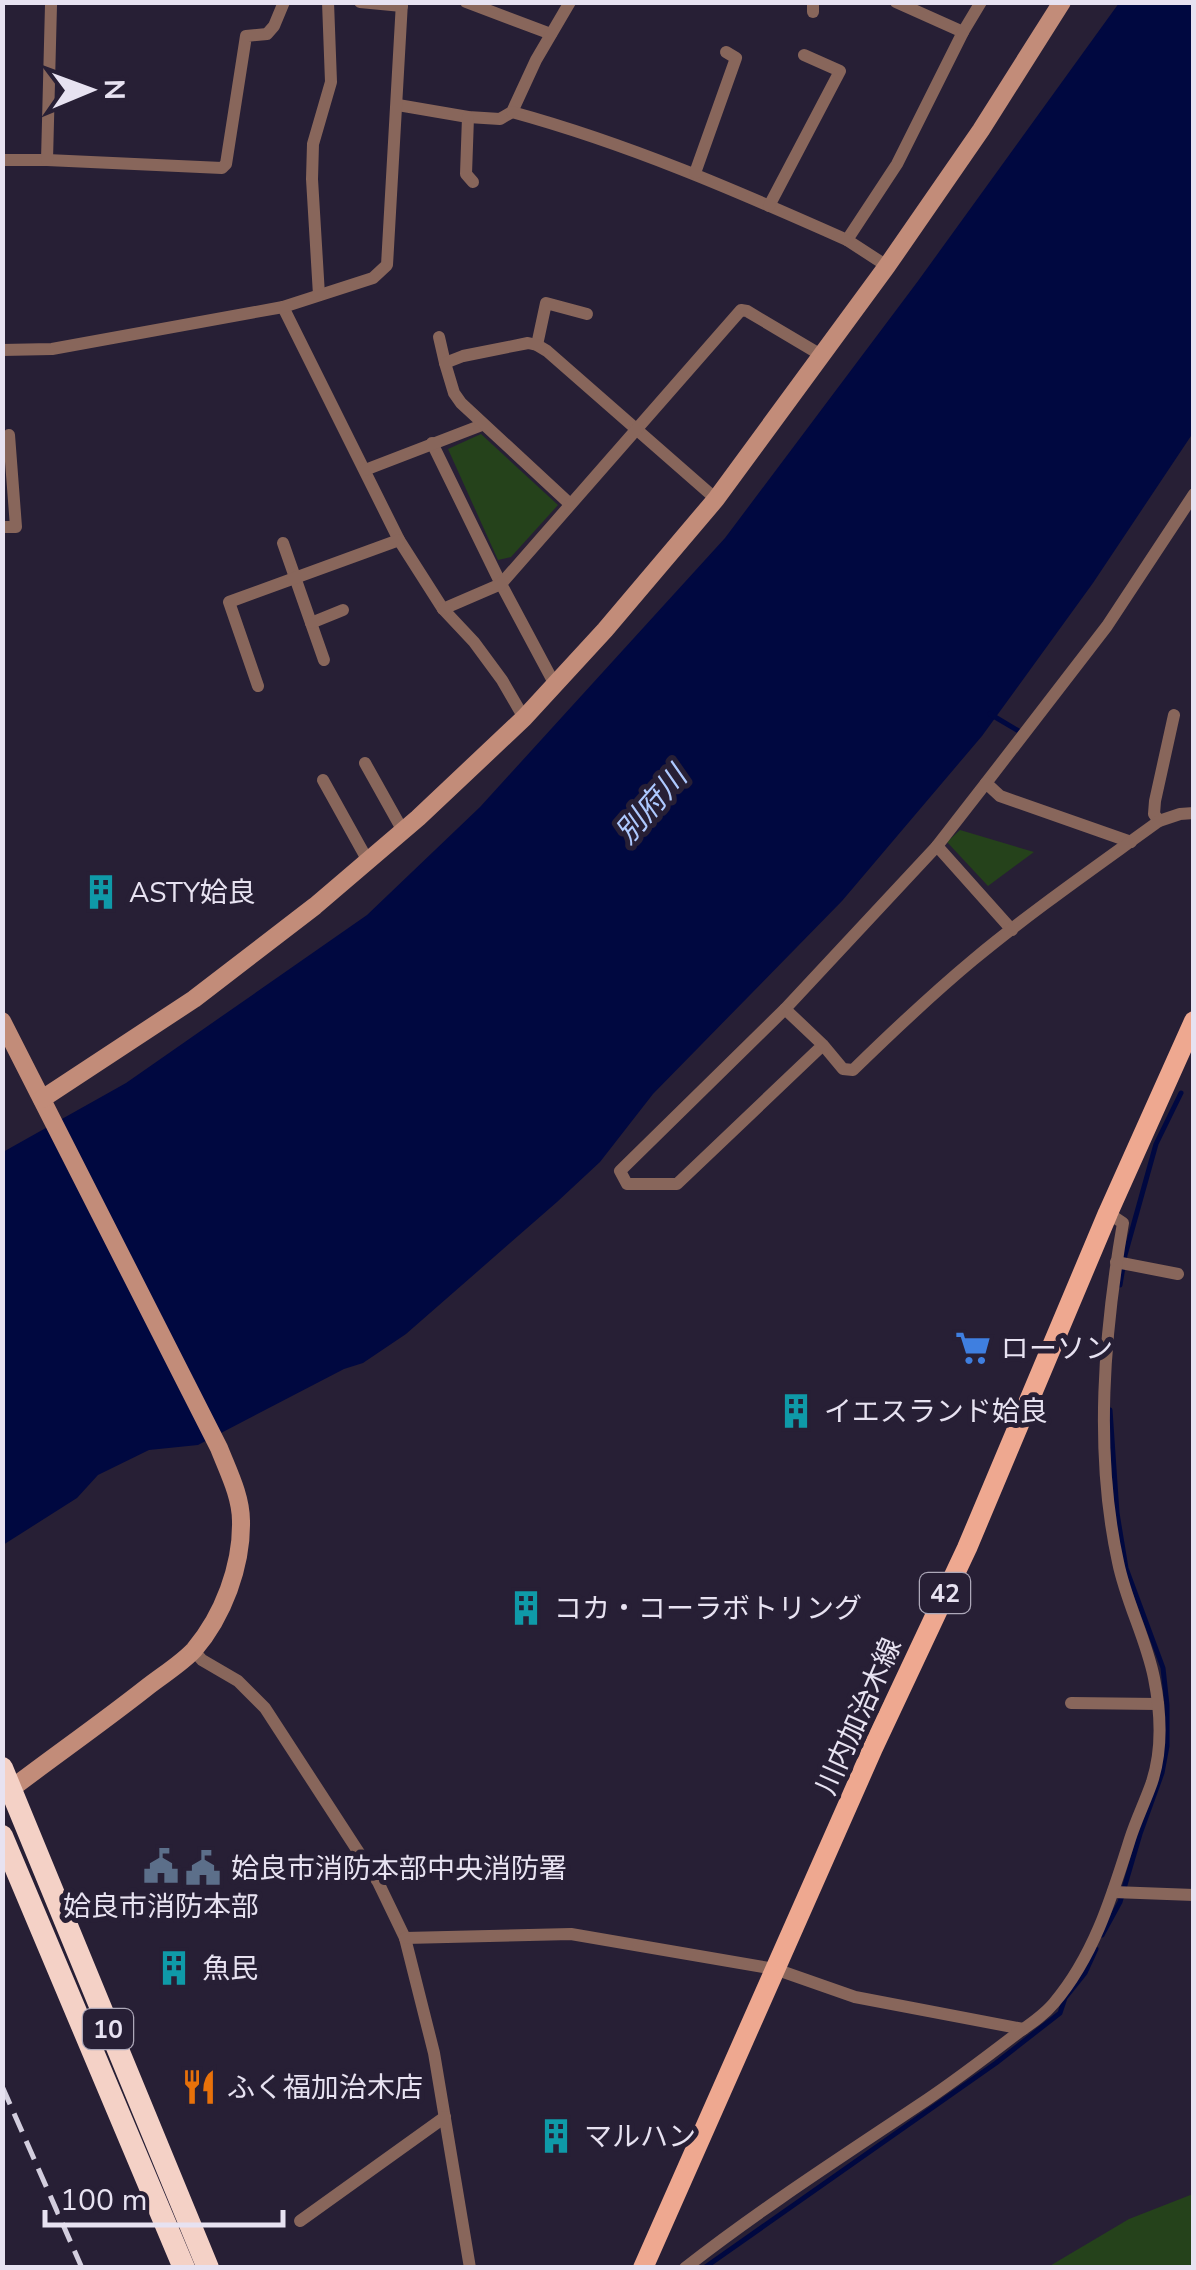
<svg xmlns="http://www.w3.org/2000/svg" width="1196" height="2270" viewBox="0 0 1196 2270" font-family="'Nunito Sans','Noto Sans JP',sans-serif">
	<rect width="100%" height="100%" fill="#271f35"/>
	<g fill="#25421b">
		<path d="M481 434 558 505 511 557 498 560 448 449Z"/>
		<path d="M960 830 1034 852 988 886 947 842Z"/>
		<path d="M1193 2194V2267H1048L1129 2219Z"/>
	</g>
	<path fill="#000840" d="M1119 3H1193V433L1093 583 982 736 842 901 653 1094 600 1162 557 1202 406 1334 363 1363 344 1369 198 1445 149 1450 98 1475 77 1498 3 1545V1152L126 1083 367 915 480 807 725 538 918 281Z"/>
	<g fill="none" stroke-linecap="round" stroke-linejoin="round">
		<g stroke="#000840" stroke-width="5">
			<path d="M990 714 1022 733"/>
			<path d="M1120 1285 1125 1255 1156 1144 1181 1093"/>
			<path d="M1102 1935 1120 1902 1140 1834 1162 1773 1167 1746V1705L1163 1668 1126 1568 1117 1513 1110 1410"/>
			<path d="M704 2268 996 2063 1060 2013 1065 1998 1085 1973 1096 1949"/>
		</g>
		<g stroke="#88665b" stroke-width="12">
			<path d="M360 2 402 6"/>
			<path d="M466 2 551 34"/>
			<path d="M813 2V12"/>
			<path d="M896 2 963 32"/>
			<path d="M398 105 468 117 500 119 512 112 536 60 570 2"/>
			<path d="M512 112C629 144 737 191 847 240L897 164 963 32 981 2"/>
			<path d="M468 117 466 174 473 182"/>
			<path d="M2 160H47L222 168 226 164 246 36 267 34 274 26 284 2"/>
			<path d="M47 160 51 5"/>
			<path d="M695 173 736 58 726 52"/>
			<path d="M769 206 840 71 804 55"/>
			<path d="M847 240 887 266"/>
			<path d="M319 295 312 179 313 144 331 82 328 2"/>
			<path d="M283 307 399 540 443 609 474 642 502 680 524 718"/>
			<path d="M439 337 445 363"/>
			<path d="M537 345 546 303 587 314"/>
			<path d="M2 350 52 349 283 307 373 278 387 265 402 2"/>
			<path d="M432 443 501 584 554 683"/>
			<path d="M365 470 482 425"/>
			<path d="M570 504 461 403 454 393 445 363 463 356 528 343 537 345 547 351 716 499"/>
			<path d="M2 527H16L9 435"/>
			<path d="M283 543 324 660"/>
			<path d="M443 609 501 584 741 310 747 311 821 355"/>
			<path d="M311 623 343 610"/>
			<path d="M258 686 229 602 399 540"/>
			<path d="M365 763 403 831"/>
			<path d="M323 780 368 861"/>
			<path d="M986 783 1107 626 1194 494"/>
			<path d="M1159 821 1154 814 1155 801 1174 715"/>
			<path d="M937 846 986 783 1000 796 1131 842"/>
			<path d="M785 1009 937 846 1012 930"/>
			<path d="M823 1045 677 1184H627L620 1171 785 1009 823 1045 843 1069 853 1070C892 1032 931 995 973 960 1032 911 1097 866 1159 821L1180 814 1194 813"/>
			<path d="M1116 1262 1178 1274"/>
			<path d="M194 1651 202 1660 238 1681 265 1708 378 1882 405 1938 434 2053 470 2268"/>
			<path d="M1071 1703 1158 1704"/>
			<path d="M1113 1892 1194 1895"/>
			<path d="M405 1938 571 1934 775 1969 855 1997 1023 2029"/>
			<path d="M300 2221 445 2117"/>
			<path d="M685 2268C763 2207 846 2154 928 2099 959 2078 989 2055 1019 2032 1032 2023 1044 2015 1054 2003 1094 1956 1112 1896 1130 1839 1136 1820 1145 1802 1152 1782 1163 1748 1161 1713 1154 1678 1146 1638 1126 1602 1118 1562 1094 1452 1104 1333 1123 1223L1108 1213"/>
		</g>
		<g stroke="#c28c79" stroke-width="18">
			<path d="M2 1021 219 1448C228 1471 241 1496 241 1521 242 1566 223 1616 194 1650 181 1664 161 1676 146 1688 99 1725 50 1759 3 1795"/>
			<path d="M42 1099 194 999 315 906 418 818 524 718 605 630 716 499 887 266 981 130 1062 2"/>
		</g>
		<path stroke="#eea890" stroke-width="20" d="M643 2268 873 1748 967 1548 1108 1213 1194 1021"/>
		<g stroke="#f4d1c6" stroke-width="22">
			<path d="M2 1768 208 2268"/>
			<path d="M2 1836 184 2268"/>
		</g>
		<path stroke="#d3cede" stroke-width="5" stroke-dasharray="20 10" stroke-linecap="butt" d="M2 2086 82 2268"/>
	</g>
	<defs>
		<symbol id="building-bare" viewBox="-9 -9 18 18"><path d="M-4-6H4V6H1V3H-1V6H-4ZM-2.5-4.3h1.7v1.8h-1.7ZM.8-4.3h1.7v1.8H.8ZM-2.5-1h1.7V.8h-1.7ZM.8-1h1.7V.8H.8Z" fill="#0f9aa8" stroke="#271f35" stroke-width="2.5" paint-order="stroke"/></symbol>
		<symbol id="supermarket-bare" viewBox="-9 -9 18 18"><path d="M-6-5.5h2.5l.6 2H6L4.5 2H-2.5L-4.4-4H-6ZM-1.5 3.2a1.3 1.3 0 1 0 .1 0ZM3 3.2a1.3 1.3 0 1 0 .1 0Z" fill="#3f7fe0" stroke="#271f35" stroke-width="2.5" paint-order="stroke"/></symbol>
		<symbol id="civic-bare" viewBox="-9 -9 18 18"><path d="M-.6-6.5H3V-4.5H.6V-3L4-1V1h2V6H-6V1h2V-1L-.6-3ZM-1.2 2.5V6h2.4V2.5Z" fill="#5c6f8a" stroke="#271f35" stroke-width="2.5" paint-order="stroke"/></symbol>
		<symbol id="restaurant-bare" viewBox="-9 -9 18 18"><path d="M-5-6h1v4h1v-4h1v4h1v-4h1v5L-1.5 .5V6h-2V.5L-5-1ZM5-6V6H3V1.5H1.5Q1.5-4 5-6Z" fill="#e8710a" stroke="#271f35" stroke-width="2.5" paint-order="stroke"/></symbol>
	</defs>
	<g fill-rule="evenodd">
		<use href="#building-bare" x="76" y="867" width="50" height="50"/>
		<use href="#supermarket-bare" x="948" y="1323" width="50" height="50"/>
		<use href="#building-bare" x="771" y="1386" width="50" height="50"/>
		<use href="#building-bare" x="501" y="1583" width="50" height="50"/>
		<use href="#civic-bare" x="136" y="1841" width="50" height="50"/>
		<use href="#civic-bare" x="178" y="1843" width="50" height="50"/>
		<use href="#building-bare" x="149" y="1943" width="50" height="50"/>
		<use href="#restaurant-bare" x="174" y="2062" width="50" height="50"/>
		<use href="#building-bare" x="531" y="2111" width="50" height="50"/>
	</g>
	<g text-anchor="middle" stroke-width="10" stroke-linejoin="round" paint-order="stroke">
		<g fill="#271f35" stroke="#ada8b9" stroke-width="2.5">
			<rect x="920" y="1573" width="50" height="40" rx="8"/>
			<rect x="83" y="2009" width="50" height="40" rx="8"/>
		</g>
		<g font-size="25" font-weight="bold" fill="#e7e2f1">
			<text x="945" y="1602">42</text>
			<text x="108" y="2038">10</text>
		</g>
		<g font-size="28" fill="#e7e2f1" stroke="#271f35" text-anchor="start">
			<text x="129" y="902">ASTY姶良</text>
			<text x="1001" y="1358">ローソン</text>
			<text x="824" y="1421">イエスランド姶良</text>
			<text x="554" y="1618">コカ・コーラボトリング</text>
			<text x="231" y="1878">姶良市消防本部中央消防署</text>
			<text x="161" y="1916" text-anchor="middle">姶良市消防本部</text>
			<text x="202" y="1978">魚民</text>
			<text x="227" y="2097">ふく福加治木店</text>
			<text x="584" y="2146">マルハン</text>
		</g>
		<g font-size="28" fill="#e7e2f1" stroke="#271f35">
			<text transform="translate(858 1716) rotate(-66)" y="10">川内加治木線</text>
		</g>
		<g font-size="30" font-style="italic" fill="#aec9ff" stroke="#271f35">
			<text transform="translate(651 805) rotate(-49)" y="10">別府川</text>
		</g>
	</g>
	<rect width="1196" height="2270" fill="none" stroke="#e7e2f1" stroke-width="10"/>
	<g transform="translate(90 90) rotate(89)" stroke="#271f35" stroke-width="8" paint-order="stroke">
	<path d="M0-8L18 38L0 25L-18 38Z" fill="#e7e2f1"/>
	<text y="-15" font-size="28" font-weight="bold" text-anchor="middle" fill="#e7e2f1">N</text>
	</g>
	<path d="M45 2210v15h238v-15" fill="none" stroke="#e7e2f1" stroke-width="5"/>
	<text x="60" y="2210" font-size="30" fill="#e7e2f1" stroke="#271f35" stroke-width="8" paint-order="stroke">100 m</text>
</svg>
